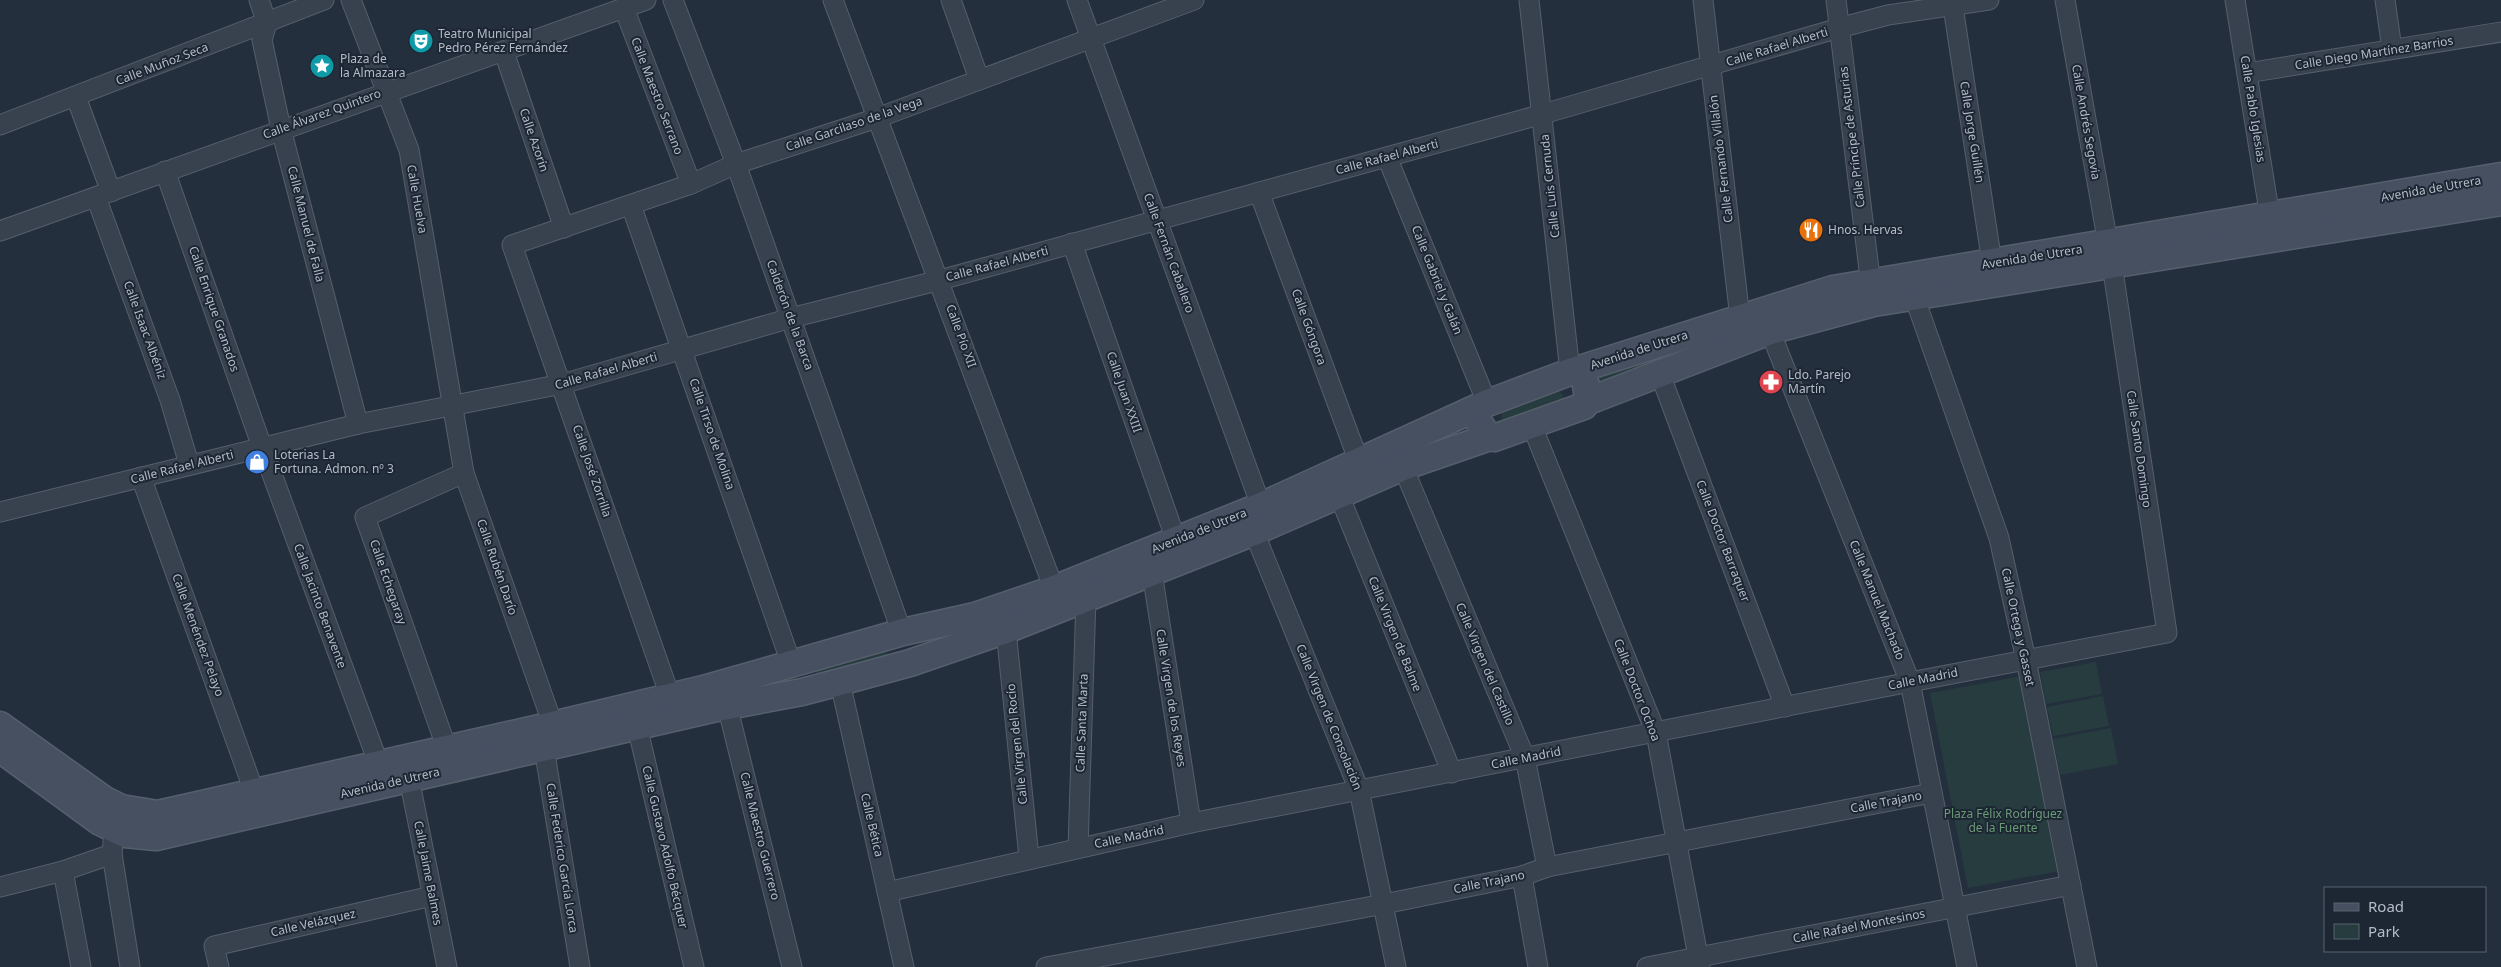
<svg xmlns="http://www.w3.org/2000/svg" width="2501" height="967" viewBox="0 0 2501 967" font-family="'Noto Sans',sans-serif">
	<rect width="100%" height="100%" fill="#242f3e"/>
	<g fill="#263c3f">
		<path d="M1681 351 1682 353 1593 391 1588 378Z"/>
		<path d="M1557 390 1563 395V400L1504 422C1500 417 1501 413 1505 409Z"/>
		<path d="M886 649 888 657 817 675 815 670Z"/>
		<path d="M2096 662 2102 694 2046 704 2040 672Z"/>
		<path d="M2022 676 2060 871 1968 888 1930 693Z"/>
		<path d="M2103 696 2109 726 2053 736 2047 707Z"/>
		<path d="M2111 728 2118 764 2060 775 2053 739Z"/>
	</g>
	<g fill="none" stroke-linecap="round" stroke-linejoin="round">
		<defs>
			<g id="street">
				<path d="M259 0 267 23 262 40 281 129 358 424"/>
				<path d="M351 0 409 150 464 473 553 725"/>
				<path d="M673 0 736 164 902 633"/>
				<path d="M833 0 1054 589"/>
				<path d="M951 0 979 79"/>
				<path d="M1077 0 1261 506"/>
				<path d="M1529 0 1570 372"/>
				<path d="M1703 0 1740 318"/>
				<path d="M1836 0 1872 294"/>
				<path d="M1952 0 1992 263"/>
				<path d="M2065 0 2108 244"/>
				<path d="M2235 0 2270 217"/>
				<path d="M2385 0 2392 49"/>
				<path d="M624 8 691 184"/>
				<path d="M504 52 564 228"/>
				<path d="M2247 73 2501 32"/>
				<path d="M76 97 111 192"/>
				<path d="M0 125 324 0"/>
				<path d="M1387 157 1487 403"/>
				<path d="M165 171 262 447 379 765"/>
				<path d="M1259 192 1359 462"/>
				<path d="M96 197 170 400 189 464"/>
				<path d="M631 205 791 663"/>
				<path d="M0 231 646 0"/>
				<path d="M1072 243 1176 540"/>
				<path d="M1914 296 1999 538 2026 660 2087 967"/>
				<path d="M1770 331 1910 682 1967 967"/>
				<path d="M1660 374 1785 707"/>
				<path d="M1532 426 1656 733 1700 967"/>
				<path d="M1403 467 1525 758 1547 867"/>
				<path d="M141 477 255 794"/>
				<path d="M1339 495 1452 773"/>
				<path d="M0 512 358 424 562 384 791 318 940 280 1543 114 1839 28 1888 15 1989 0"/>
				<path d="M1254 532 1359 790 1396 967"/>
				<path d="M1152 572 1191 823"/>
				<path d="M1006 630 1029 858"/>
				<path d="M840 682 904 967"/>
				<path d="M670 696 512 245 691 184 736 164 877 118 1194 0"/>
				<path d="M727 705 792 967"/>
				<path d="M637 726 694 967"/>
				<path d="M544 748 580 967"/>
				<path d="M447 749 365 517 464 473"/>
				<path d="M409 778 447 967"/>
				<path d="M1078 848 1086 598"/>
				<path d="M112 854 130 967"/>
				<path d="M63 871 81 967"/>
				<path d="M1522 876 1538 967"/>
				<path d="M0 887 63 871 112 854 114 830"/>
				<path d="M887 892 1191 823 1910 682 2167 633 2112 264"/>
				<path d="M219 967 214 946 432 896"/>
				<path d="M1046 967 1384 904 1522 876 1547 867 1932 793"/>
				<path d="M1647 967 2071 885"/>
			</g>
			<g id="secondary">
				<path d="M1586 402 1770 331 1874 303 2501 202"/>
				<path d="M1480 424 1487 435 1494 438 1584 406 1588 398 1586 385"/>
				<path d="M0 725 105 800 121 808 158 814 553 725 707 688 903 632 975 616 1054 589 1261 506 1485 404 1570 372 1833 289 2501 176"/>
				<path d="M0 749 100 822 125 834 156 837 712 709 802 692 840 682 910 663 1006 630 1254 532 1403 467 1490 437"/>
			</g>
		</defs>
		<use href="#street" stroke="#565f6c" stroke-width="21"/>
		<use href="#secondary" stroke="#565f6c" stroke-width="29"/>
		<use href="#street" stroke="#38414e" stroke-width="19"/>
		<use href="#secondary" stroke="#465061" stroke-width="26"/>
	</g>
	<defs>
		<symbol id="theatre-disc" viewBox="-11 -11 22 22"><circle r="9.5" fill="#0f9aa8" stroke="#1d2633"/><path d="M-5-5.5Q0-4 5-5.5V0Q5 5 0 6Q-5 5-5 0ZM-3.3-2.5H-1v1.5H-3.3ZM1-2.5H3.3v1.5H1ZM-2.8 1Q0 5.5 2.8 1Z" fill="#fff"/></symbol>
		<symbol id="sight-disc" viewBox="-11 -11 22 22"><circle r="9.5" fill="#0f9aa8" stroke="#1d2633"/><path d="M0-6L1.8-2.2L6-1.7L2.9 1.2L3.7 5.4L0 3.3L-3.7 5.4L-2.9 1.2L-6-1.7L-1.8-2.2Z" fill="#fff"/></symbol>
		<symbol id="restaurant-disc" viewBox="-11 -11 22 22"><circle r="9.5" fill="#e8710a" stroke="#1d2633"/><path d="M-5-6h1v4h1v-4h1v4h1v-4h1v5L-1.5 .5V6h-2V.5L-5-1ZM5-6V6H3V1.5H1.5Q1.5-4 5-6Z" fill="#fff"/></symbol>
		<symbol id="pharmacy-disc" viewBox="-11 -11 22 22"><circle r="9.5" fill="#e0444e" stroke="#1d2633"/><path d="M-2-6h4v4h4v4h-4v4h-4v-4h-4v-4h4Z" fill="#fff"/></symbol>
		<symbol id="shop-disc" viewBox="-11 -11 22 22"><circle r="9.5" fill="#3f7fe0" stroke="#1d2633"/><path d="M-5-2.5h2.3a2.7 3.5 0 0 1 5.4 0H5L5.5 6h-11ZM-1.5-2.5h3a1.5 2.3 0 0 0-3 0Z" fill="#fff"/></symbol>
	</defs>
	<g fill-rule="evenodd">
		<use href="#theatre-disc" x="407" y="27" width="28" height="28"/>
		<use href="#sight-disc" x="308" y="52" width="28" height="28"/>
		<use href="#restaurant-disc" x="1797" y="216" width="28" height="28"/>
		<use href="#pharmacy-disc" x="1757" y="368" width="28" height="28"/>
		<use href="#shop-disc" x="243" y="448" width="28" height="28"/>
	</g>
	<g text-anchor="middle" stroke-width="4" stroke-linejoin="round" paint-order="stroke">
		<g font-size="12" fill="#b4bcc9" stroke="#1d2633" text-anchor="start">
			<text x="438" y="38">Teatro Municipal<tspan x="438" dy="14">Pedro Pérez Fernández</tspan></text>
			<text x="340" y="63">Plaza de<tspan x="340" dy="14">la Almazara</tspan></text>
			<text x="1828" y="234">Hnos. Hervas</text>
			<text x="1788" y="379">Ldo. Parejo<tspan x="1788" dy="14">Martín</tspan></text>
			<text x="274" y="459">Loterias La<tspan x="274" dy="14">Fortuna. Admon. nº 3</tspan></text>
		</g>
		<g font-size="12" fill="#b4bcc9" stroke="#1d2633">
			<text transform="translate(1777 47) rotate(-17)" y="4">Calle Rafael Alberti</text>
			<text transform="translate(2374 53) rotate(-9)" y="4">Calle Diego Martínez Barrios</text>
			<text transform="translate(162 64) rotate(-21)" y="4">Calle Muñoz Seca</text>
			<text transform="translate(657 96) rotate(69)" y="4">Calle Maestro Serrano</text>
			<text transform="translate(2253 109) rotate(81)" y="4">Calle Pablo Iglesias</text>
			<text transform="translate(322 114) rotate(-20)" y="4">Calle Álvarez Quintero</text>
			<text transform="translate(2086 122) rotate(80)" y="4">Calle Andrés Segovia</text>
			<text transform="translate(854 124) rotate(-19)" y="4">Calle Garcilaso de la Vega</text>
			<text transform="translate(1972 132) rotate(81)" y="4">Calle Jorge Guillén</text>
			<text transform="translate(1852 137) rotate(-97)" y="4">Calle Príncipe de Asturias</text>
			<text transform="translate(534 140) rotate(71)" y="4">Calle Azorín</text>
			<text transform="translate(1387 157) rotate(-15)" y="4">Calle Rafael Alberti</text>
			<text transform="translate(1721 159) rotate(-97)" y="4">Calle Fernando Villalón</text>
			<text transform="translate(1550 186) rotate(-96)" y="4">Calle Luis Cernuda</text>
			<text transform="translate(2431 189) rotate(-10)" y="4">Avenida de Utrera</text>
			<text transform="translate(417 199) rotate(80)" y="4">Calle Huelva</text>
			<text transform="translate(306 224) rotate(76)" y="4">Calle Manuel de Falla</text>
			<text transform="translate(1169 253) rotate(70)" y="4">Calle Fernán Caballero</text>
			<text transform="translate(2032 257) rotate(-9)" y="4">Avenida de Utrera</text>
			<text transform="translate(997 264) rotate(-15)" y="4">Calle Rafael Alberti</text>
			<text transform="translate(1437 280) rotate(68)" y="4">Calle Gabriel y Galán</text>
			<text transform="translate(214 309) rotate(71)" y="4">Calle Enrique Granados</text>
			<text transform="translate(790 315) rotate(70)" y="4">Calderón de la Barca</text>
			<text transform="translate(1309 327) rotate(70)" y="4">Calle Góngora</text>
			<text transform="translate(145 330) rotate(70)" y="4">Calle Isaac Albéniz</text>
			<text transform="translate(961 336) rotate(70)" y="4">Calle Pío XII</text>
			<text transform="translate(1639 350) rotate(-18)" y="4">Avenida de Utrera</text>
			<text transform="translate(606 371) rotate(-16)" y="4">Calle Rafael Alberti</text>
			<text transform="translate(1124 392) rotate(71)" y="4">Calle Juan XXIII</text>
			<text transform="translate(712 434) rotate(71)" y="4">Calle Tirso de Molina</text>
			<text transform="translate(2139 449) rotate(82)" y="4">Calle Santo Domingo</text>
			<text transform="translate(182 467) rotate(-14)" y="4">Calle Rafael Alberti</text>
			<text transform="translate(592 471) rotate(71)" y="4">Calle José Zorrilla</text>
			<text transform="translate(1199 531) rotate(-22)" y="4">Avenida de Utrera</text>
			<text transform="translate(1723 541) rotate(69)" y="4">Calle Doctor Barraquer</text>
			<text transform="translate(497 567) rotate(71)" y="4">Calle Rubén Darío</text>
			<text transform="translate(388 582) rotate(71)" y="4">Calle Echegaray</text>
			<text transform="translate(1877 600) rotate(68)" y="4">Calle Manuel Machado</text>
			<text transform="translate(320 606) rotate(70)" y="4">Calle Jacinto Benavente</text>
			<text transform="translate(2018 627) rotate(78)" y="4">Calle Ortega y Gasset</text>
			<text transform="translate(1395 634) rotate(68)" y="4">Calle Virgen de Balme</text>
			<text transform="translate(198 635) rotate(70)" y="4">Calle Menéndez Pelayo</text>
			<text transform="translate(1485 664) rotate(67)" y="4">Calle Virgen del Castillo</text>
			<text transform="translate(1923 679) rotate(-11)" y="4">Calle Madrid</text>
			<text transform="translate(1637 690) rotate(69)" y="4">Calle Doctor Ochoa</text>
			<text transform="translate(1171 698) rotate(81)" y="4">Calle Virgen de los Reyes</text>
			<text transform="translate(1329 717) rotate(68)" y="4">Calle Virgen de Consolación</text>
			<text transform="translate(1082 723) rotate(-88)" y="4">Calle Santa Marta</text>
			<text transform="translate(1017 744) rotate(-96)" y="4">Calle Virgen del Rocío</text>
			<text transform="translate(1526 758) rotate(-11)" y="4">Calle Madrid</text>
			<text transform="translate(390 783) rotate(-13)" y="4">Avenida de Utrera</text>
			<text transform="translate(1886 802) rotate(-11)" y="4">Calle Trajano</text>
			<text transform="translate(872 825) rotate(77)" y="4">Calle Bética</text>
			<text transform="translate(760 836) rotate(76)" y="4">Calle Maestro Guerrero</text>
			<text transform="translate(1129 837) rotate(-12)" y="4">Calle Madrid</text>
			<text transform="translate(665 847) rotate(77)" y="4">Calle Gustavo Adolfo Bécquer</text>
			<text transform="translate(562 858) rotate(81)" y="4">Calle Federico García Lorca</text>
			<text transform="translate(428 873) rotate(79)" y="4">Calle Jaime Balmes</text>
			<text transform="translate(1489 882) rotate(-12)" y="4">Calle Trajano</text>
			<text transform="translate(313 923) rotate(-13)" y="4">Calle Velázquez</text>
			<text transform="translate(1859 926) rotate(-11)" y="4">Calle Rafael Montesinos</text>
		</g>
		<g font-size="12" fill="#6b9a76" stroke="#1d2633">
			<text x="2003" y="818">Plaza Félix Rodríguez<tspan x="2003" dy="14">de la Fuente</tspan></text>
		</g>
	</g>
	<rect x="2324" y="887" width="162" height="65" fill="#1d2633" stroke="#59626f"/>
	<rect x="2334" y="903" width="25" height="8" fill="#465061" stroke="#59626f"/>
	<text x="2368" y="912" font-size="15" fill="#b4bcc9">Road</text>
	<rect x="2334" y="924" width="25" height="15" fill="#263c3f" stroke="#59626f"/>
	<text x="2368" y="937" font-size="15" fill="#b4bcc9">Park</text>
</svg>
